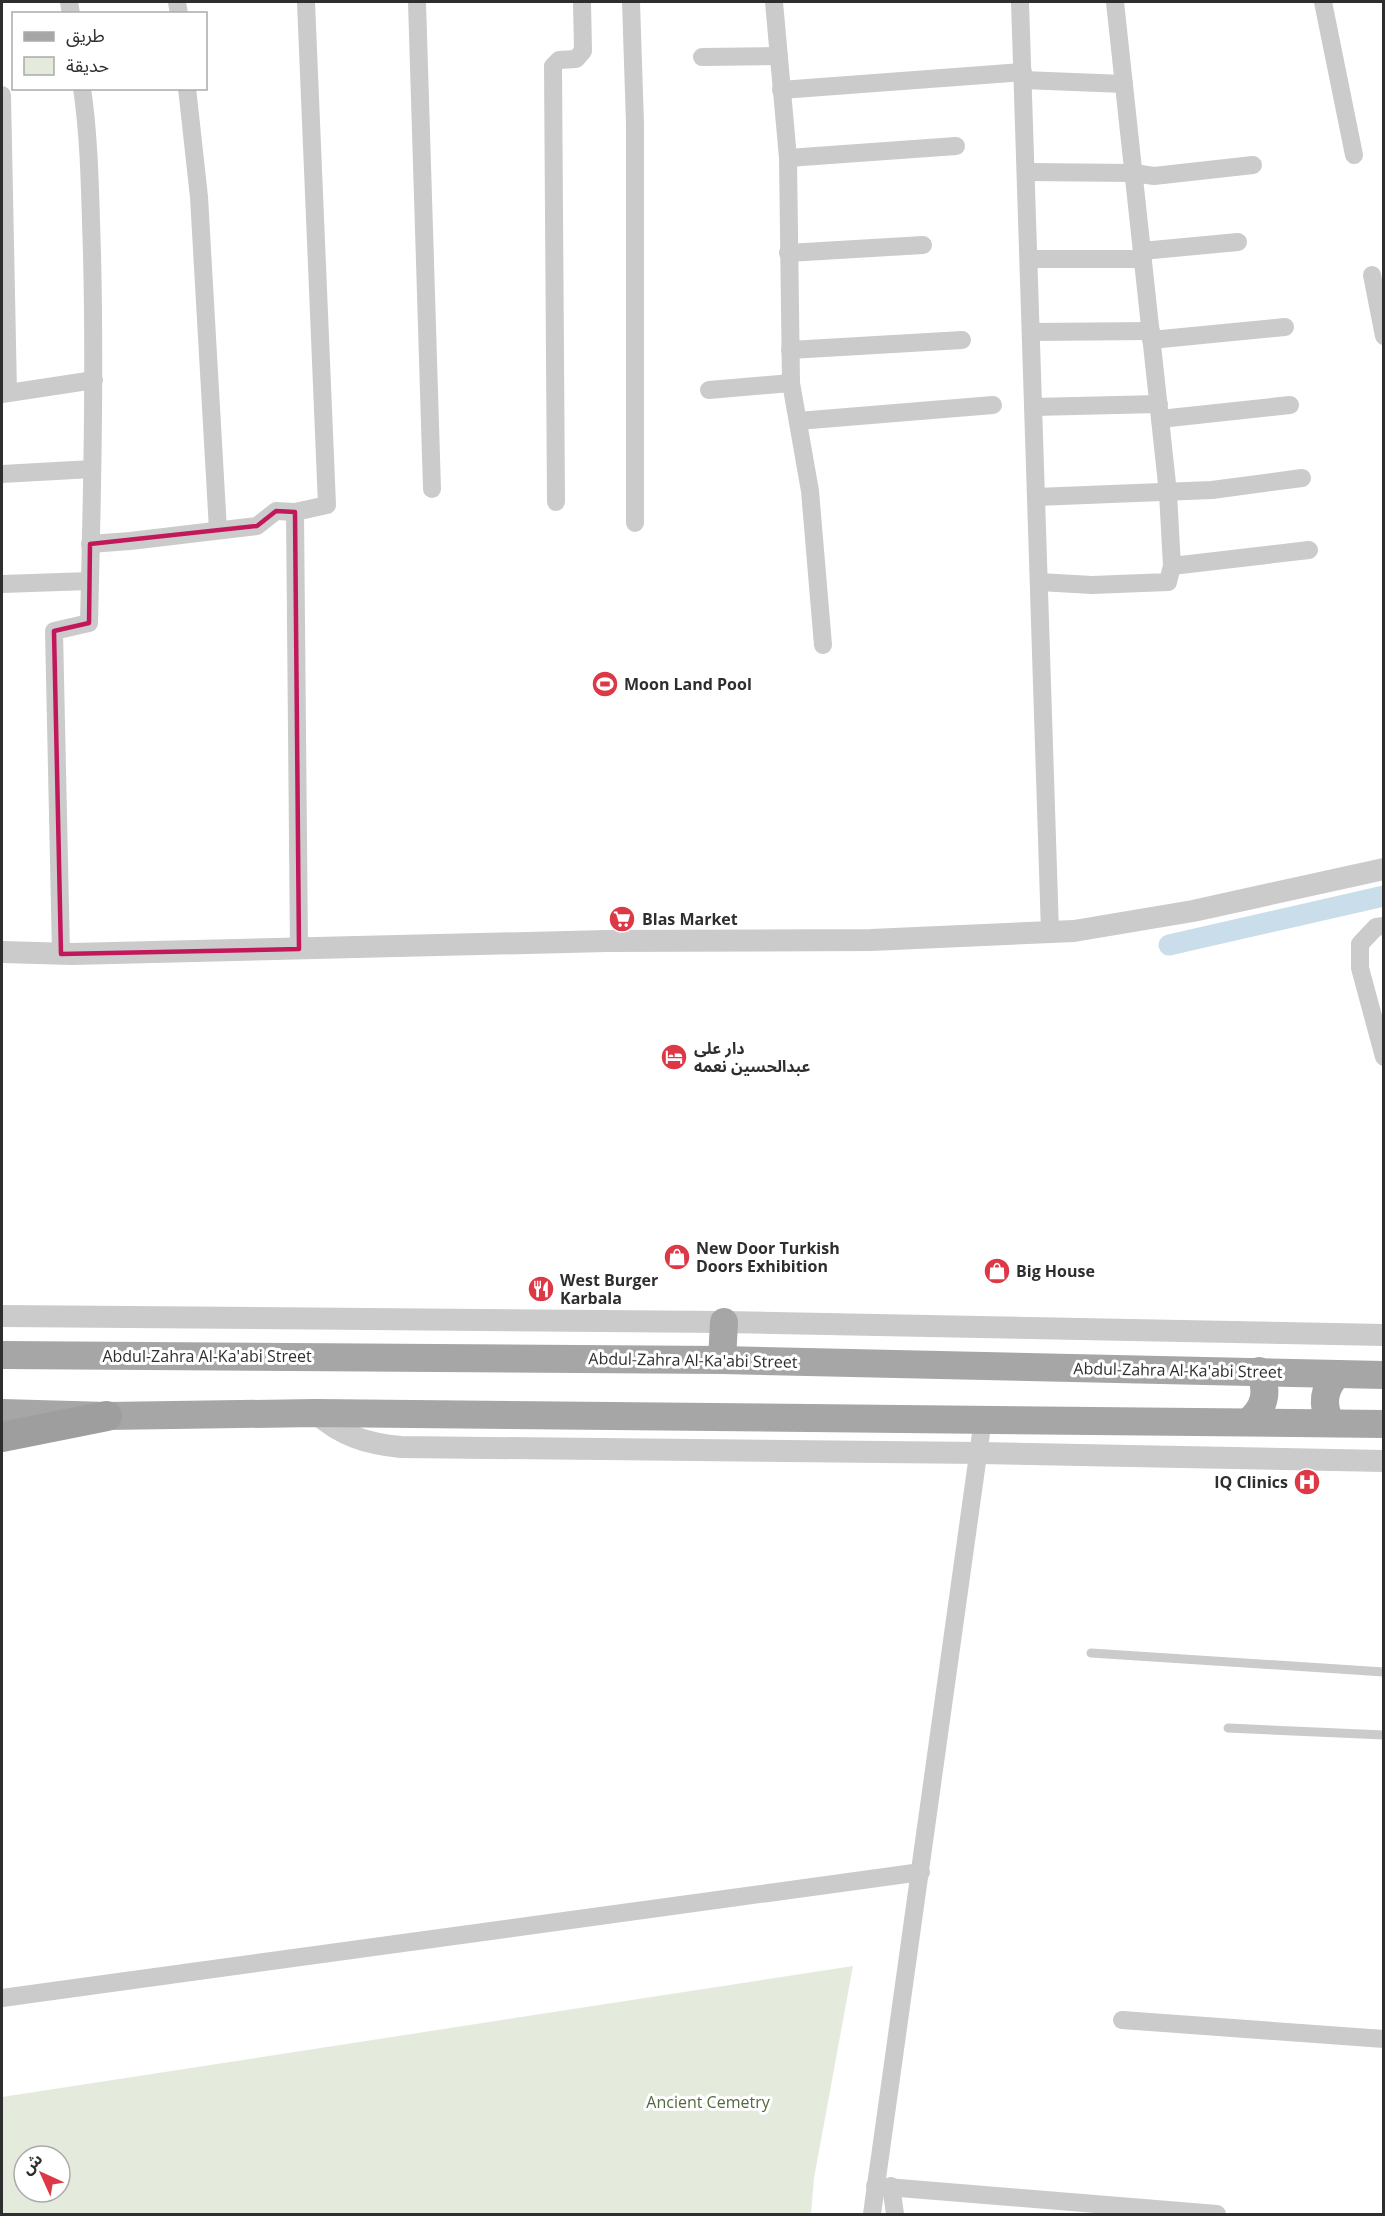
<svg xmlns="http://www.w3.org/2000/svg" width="1385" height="2216" viewBox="0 0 1385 2216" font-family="'Open Sans','Noto Sans Arabic',sans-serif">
	<rect width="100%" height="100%" fill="#fff"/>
	<path fill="#e4ebdc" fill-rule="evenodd" d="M853 1966 814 2178 811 2214H2V2097ZM24 2156H60V2192H24Z"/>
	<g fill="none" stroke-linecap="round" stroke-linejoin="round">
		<path stroke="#c9deea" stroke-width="21" d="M1169 945 1384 896"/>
		<g stroke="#cbcbcb" stroke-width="9">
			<path d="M1091 1653 1384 1672"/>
			<path d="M1228 1728 1384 1735"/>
		</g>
		<g stroke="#cbcbcb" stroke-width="18">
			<path d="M69 2 71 14"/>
			<path d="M177 2 179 14"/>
			<path d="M417 2 432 489"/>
			<path d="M631 2 635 124V523"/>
			<path d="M1020 2 1050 932"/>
			<path d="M1323 2 1354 155"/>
			<path d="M702 57 779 56"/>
			<path d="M1023 80 1124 84"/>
			<path d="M187 88 199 197 218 530"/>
			<path d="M781 90 1023 72"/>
			<path d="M2 95 8 393"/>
			<path d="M788 158 956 146"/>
			<path d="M1026 172 1134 173 1154 176 1253 165"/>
			<path d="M1142 251 1238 242"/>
			<path d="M788 253 923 245"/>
			<path d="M1029 259H1143"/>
			<path d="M1372 275 1384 336"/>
			<path d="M1031 332 1151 331"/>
			<path d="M1151 340 1285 327"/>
			<path d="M790 350 962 340"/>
			<path d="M791 383 810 491 823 645"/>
			<path d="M709 390 791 383 788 158 774 2"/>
			<path d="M2 394 94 380"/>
			<path d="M1033 407 1159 404"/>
			<path d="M1160 419 1290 405"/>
			<path d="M798 421 993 405"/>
			<path d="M2 474 92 469"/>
			<path d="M1036 497 1212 490 1302 478"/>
			<path d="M556 502 553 66 559 60 576 59 583 51 582 2"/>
			<path d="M295 512 299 949"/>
			<path d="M90 544 130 541 257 526 276 511 295 512 327 505 306 2"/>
			<path d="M1172 566 1309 550"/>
			<path d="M1039 582 1092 585 1168 582 1172 566 1168 493 1115 2"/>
			<path d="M2 584 90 581"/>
			<path d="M1384 926 1376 927 1360 944V968L1384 1057"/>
			<path d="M61 954 54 631 89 623C92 500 95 376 92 253 90 198 90 143 82 88"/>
			<path d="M2 1998 921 1872"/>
			<path d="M1122 2020 1384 2039"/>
			<path d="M875 2186 1217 2214"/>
			<path d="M891 2186 895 2214"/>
			<path d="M872 2214 983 1419"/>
		</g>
		<g stroke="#cbcbcb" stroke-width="22">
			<path d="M2 952 72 954 606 941 871 940 1074 931 1193 911 1384 869"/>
			<path d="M2 1316 724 1322 1384 1335"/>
			<path d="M316 1413C341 1436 368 1444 401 1447L980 1453 1384 1461"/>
		</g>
		<g stroke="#a6a6a6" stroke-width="28">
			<path d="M2 1355 722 1360 1384 1375"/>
			<path d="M722 1360 724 1322"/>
			<path d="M2 1413 107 1416 316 1413 1384 1424"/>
			<path d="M1248 1422C1265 1408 1269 1391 1259 1371"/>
			<path d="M1331 1423C1321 1405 1323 1388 1338 1374"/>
		</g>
		<path stroke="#9e9e9e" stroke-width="30" d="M2 1437 107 1416"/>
	</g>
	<path fill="none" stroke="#c2185b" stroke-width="4.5" stroke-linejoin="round" d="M276 511 295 512 299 949 61 954 54 631 89 623 90 544 257 526Z"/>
	<defs>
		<symbol id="stadium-disc" viewBox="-11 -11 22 22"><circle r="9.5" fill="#dd3846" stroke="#fff"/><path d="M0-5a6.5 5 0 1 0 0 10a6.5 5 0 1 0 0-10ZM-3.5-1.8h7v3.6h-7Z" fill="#fff"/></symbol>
		<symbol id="supermarket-disc" viewBox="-11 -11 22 22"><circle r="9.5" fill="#dd3846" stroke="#fff"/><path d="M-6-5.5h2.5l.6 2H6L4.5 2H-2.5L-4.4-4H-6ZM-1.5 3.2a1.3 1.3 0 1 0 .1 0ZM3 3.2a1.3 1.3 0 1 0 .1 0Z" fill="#fff"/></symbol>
		<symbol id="hotel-disc" viewBox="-11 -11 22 22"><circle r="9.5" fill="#dd3846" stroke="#fff"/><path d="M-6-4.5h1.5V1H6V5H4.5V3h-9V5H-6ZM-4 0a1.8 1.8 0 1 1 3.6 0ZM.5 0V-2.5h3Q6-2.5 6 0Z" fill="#fff"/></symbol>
		<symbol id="shop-disc" viewBox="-11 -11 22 22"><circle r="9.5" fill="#dd3846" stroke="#fff"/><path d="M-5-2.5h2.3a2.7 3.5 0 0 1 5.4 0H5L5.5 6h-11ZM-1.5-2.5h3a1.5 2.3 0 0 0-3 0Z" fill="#fff"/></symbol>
		<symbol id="restaurant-disc" viewBox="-11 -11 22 22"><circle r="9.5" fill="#dd3846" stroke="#fff"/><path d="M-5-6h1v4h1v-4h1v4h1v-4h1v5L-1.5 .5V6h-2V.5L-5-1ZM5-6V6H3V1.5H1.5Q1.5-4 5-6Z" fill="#fff"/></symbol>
		<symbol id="hospital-disc" viewBox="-11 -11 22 22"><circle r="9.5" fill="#dd3846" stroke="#fff"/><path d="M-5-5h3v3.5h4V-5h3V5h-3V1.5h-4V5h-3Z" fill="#fff"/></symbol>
	</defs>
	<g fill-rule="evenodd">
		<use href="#stadium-disc" x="590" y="669" width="30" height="30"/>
		<use href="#supermarket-disc" x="607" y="904" width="30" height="30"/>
		<use href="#hotel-disc" x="659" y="1042" width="30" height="30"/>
		<use href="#shop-disc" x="662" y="1242" width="30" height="30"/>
		<use href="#shop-disc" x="982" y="1256" width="30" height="30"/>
		<use href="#restaurant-disc" x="526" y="1274" width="30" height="30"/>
		<use href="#hospital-disc" x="1292" y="1467" width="30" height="30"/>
	</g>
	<g text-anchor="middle" stroke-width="6" stroke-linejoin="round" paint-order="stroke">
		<g font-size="16" font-weight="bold" fill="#2e2e2e" stroke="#fff" text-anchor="start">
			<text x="624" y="690">Moon Land Pool</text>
			<text x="642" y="925">Blas Market</text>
			<text x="694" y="1054">دار علي<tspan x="694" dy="18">عبدالحسين نعمه</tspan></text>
			<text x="696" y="1254">New Door Turkish<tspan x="696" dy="18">Doors Exhibition</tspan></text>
			<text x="1016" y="1277">Big House</text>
			<text x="560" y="1286">West Burger<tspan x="560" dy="18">Karbala</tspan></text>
			<text x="1288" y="1488" text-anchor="end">IQ Clinics</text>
		</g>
		<g font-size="16" fill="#2e2e2e" stroke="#fff">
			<text x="207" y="1362">Abdul-Zahra Al-Ka'abi Street</text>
			<text transform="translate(693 1360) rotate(1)" y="6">Abdul-Zahra Al-Ka'abi Street</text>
			<text transform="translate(1178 1370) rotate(1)" y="6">Abdul-Zahra Al-Ka'abi Street</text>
		</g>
		<g font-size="16" fill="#52683e" stroke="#fff">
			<text x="708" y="2108">Ancient Cemetry</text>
		</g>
	</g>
	<rect width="1385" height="2216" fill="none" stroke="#2e2e2e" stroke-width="6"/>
	<rect x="12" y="12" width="195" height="78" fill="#ffffff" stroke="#ababab" stroke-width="1.5"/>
	<rect x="24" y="32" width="30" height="9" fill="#a6a6a6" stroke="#ababab" stroke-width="1.5"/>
	<text x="66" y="42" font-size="18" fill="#2e2e2e">طريق</text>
	<rect x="24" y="57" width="30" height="18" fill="#e4ebdc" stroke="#ababab" stroke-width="1.5"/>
	<text x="66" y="72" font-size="18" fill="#2e2e2e">حديقة</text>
	<g transform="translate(42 2174) rotate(315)"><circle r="28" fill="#ffffff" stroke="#ababab" stroke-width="1.5"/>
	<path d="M0-4.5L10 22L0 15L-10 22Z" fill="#dd3846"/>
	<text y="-9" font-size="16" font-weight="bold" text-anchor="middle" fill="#2e2e2e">ش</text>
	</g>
</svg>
